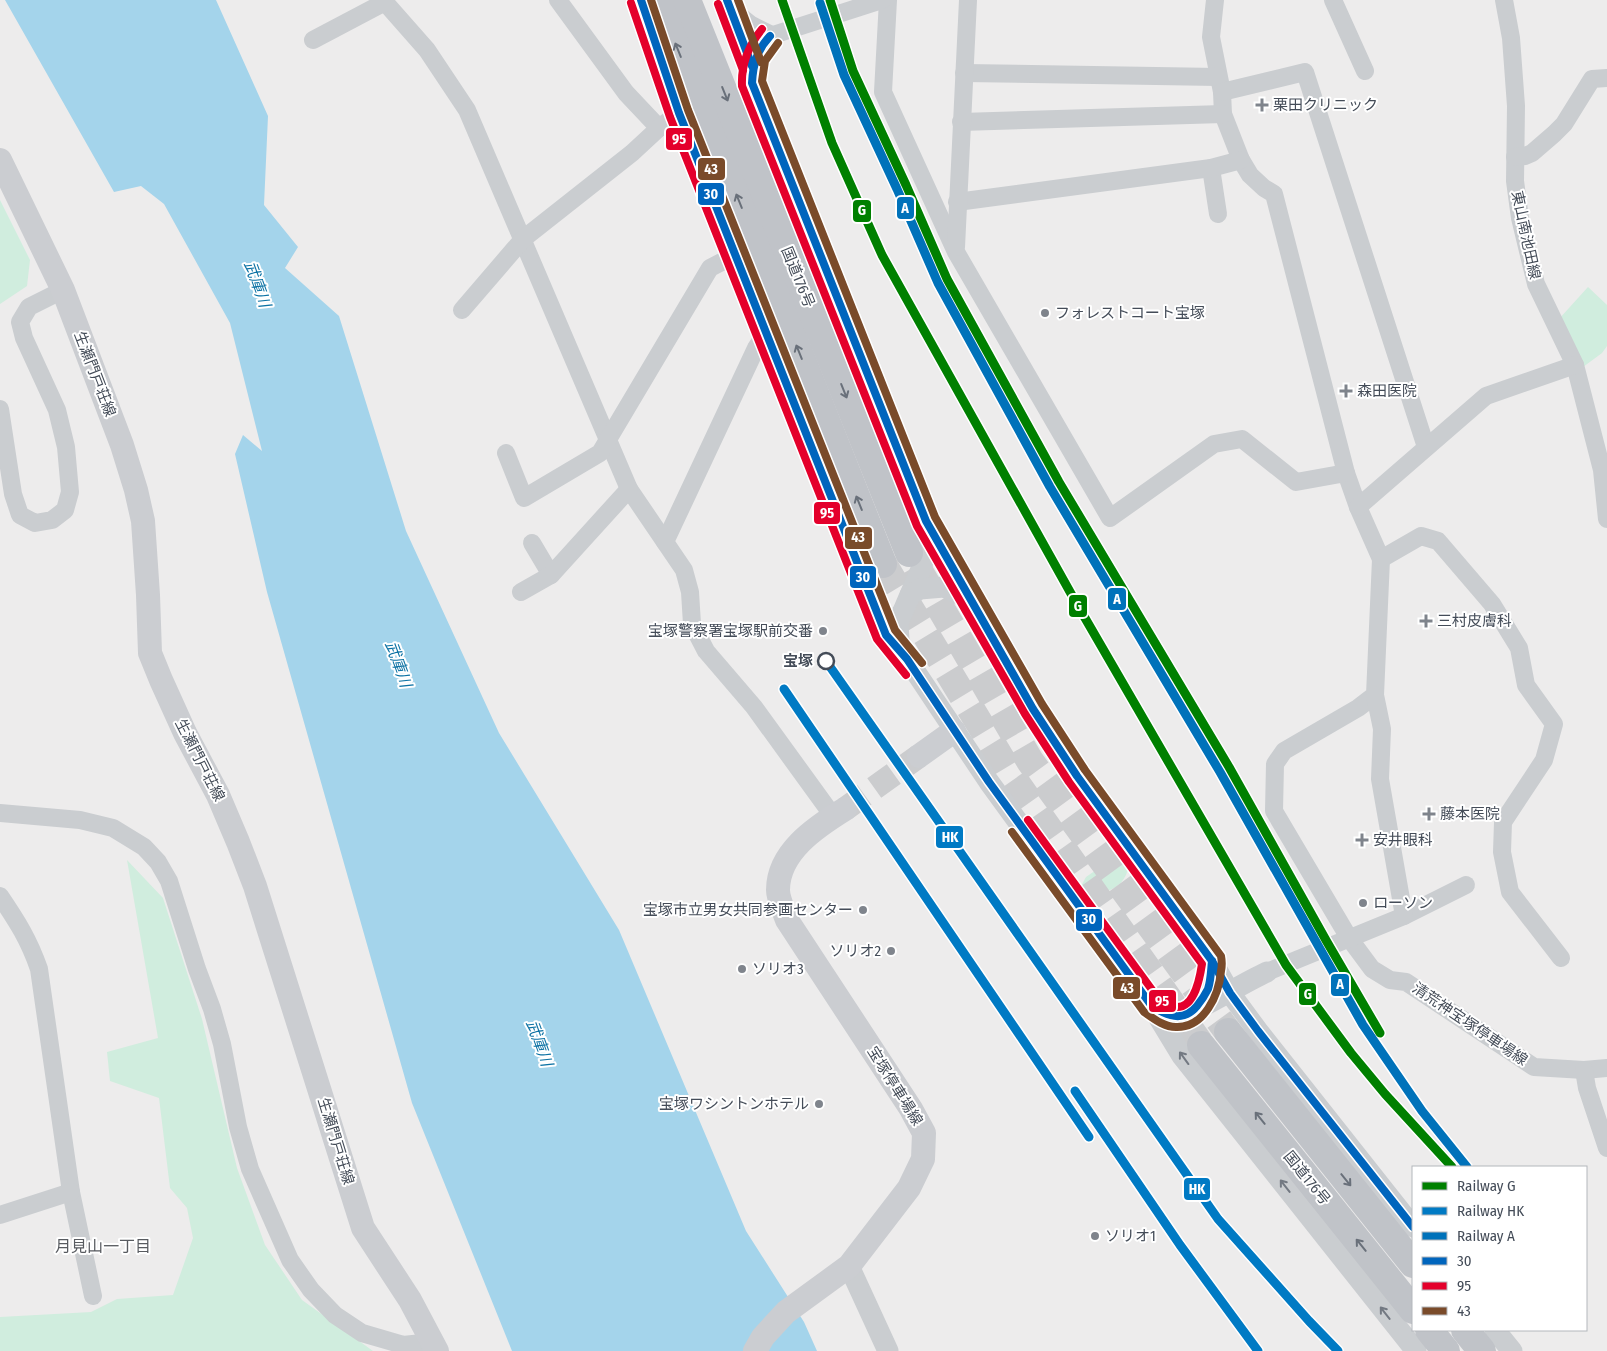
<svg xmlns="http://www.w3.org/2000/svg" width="1607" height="1351" viewBox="0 0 1607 1351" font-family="'Fira Sans Condensed','Noto Sans JP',sans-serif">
	<rect width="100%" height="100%" fill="#edecec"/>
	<g fill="#d0edde">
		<path d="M0 200 30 260 27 286 0 304Z"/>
		<path d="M1588 287 1607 305V346L1602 353 1583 367 1559 319Z"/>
		<path d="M1112 859 1123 862 1128 869C1123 888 1109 891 1092 896L1086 893 1081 886 1086 877Z"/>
		<path d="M127 860 163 898 202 1019 237 1168 265 1245 302 1300 373 1351H0V1317L91 1312 117 1299 173 1295 193 1238 187 1208 170 1188 159 1098 110 1081 107 1052 158 1038Z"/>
	</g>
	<path fill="#a4d4eb" d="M5 0H216L268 116 264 205 298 247 285 268 339 316 406 531 499 733 619 930 746 1231 804 1322 817 1351H512L412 1103 267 592 235 454 243 435 262 451 230 323 164 204 141 186 114 192Z"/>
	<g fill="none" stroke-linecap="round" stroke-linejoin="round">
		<path stroke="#cbccce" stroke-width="24" stroke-dasharray="24 12" stroke-linecap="butt" d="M845 809 919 756"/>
		<g stroke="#cbccce" stroke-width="28" stroke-dasharray="28 14" stroke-linecap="butt">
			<path d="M883 564 1012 777 1201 1045"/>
			<path d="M916 566 1030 761 1228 1032"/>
		</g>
		<g stroke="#cacdd0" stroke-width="18">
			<path d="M383 0 427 50 467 110 629 489 684 570 690 592 692 624 706 651 754 707 833 816"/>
			<path d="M558 0 626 93 659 128"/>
			<path d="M888 0 883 92 956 252 1110 518 1214 444 1242 439 1296 482 1346 473 1358 507 1381 559 1375 695 1358 708 1284 751 1275 764 1274 811 1349 938 1372 969 1390 980 1406 982 1534 1067 1584 1070 1607 1068"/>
			<path d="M1215 0 1211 37 1222 92 1223 114 1241 160 1250 175 1264 188 1274 194 1346 473"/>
			<path d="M1333 0 1365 71"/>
			<path d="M1504 0 1511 38 1516 106 1515 181 1520 218 1536 284 1575 365 1602 470 1607 519"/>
			<path d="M770 36 882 0"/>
			<path d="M313 40 385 2"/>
			<path d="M964 73 1218 77"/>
			<path d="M1222 92 1305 72 1426 447"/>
			<path d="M961 122 1223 114"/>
			<path d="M1515 157 1525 156 1532 153 1554 134 1564 124 1592 79 1607 78"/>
			<path d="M1211 168 1218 214"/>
			<path d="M957 202 1211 168 1241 160"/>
			<path d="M956 247 968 0"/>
			<path d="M462 310 523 239 632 153 659 128 679 113"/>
			<path d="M0 409 13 494 20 515 35 523 52 520 65 510 70 492 66 447 57 410 24 338 20 322 29 307 63 290"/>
			<path d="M506 453 524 498 600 453 710 268 735 255"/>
			<path d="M1358 507 1486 396 1575 365"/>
			<path d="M665 542 756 348 766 333"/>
			<path d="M532 543 551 575"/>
			<path d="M1381 559 1421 536 1438 541 1492 604 1519 648 1526 685 1554 724 1544 760 1503 822 1502 852 1510 892 1561 958"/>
			<path d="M521 592 551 575 629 489"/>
			<path d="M0 813 80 820 113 828 144 847 158 862 169 881 197 969 212 1009 222 1044 238 1127 250 1169 290 1260 311 1290 335 1315 362 1333 403 1345 432 1342"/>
			<path d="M0 896C17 921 29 940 39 969L71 1192 93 1296"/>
			<path d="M1404 916 1466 885"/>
			<path d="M1267 972 1404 916 1380 779 1382 729 1375 695"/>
			<path d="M1584 1070 1587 1088 1607 1148"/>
			<path d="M0 1215 71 1192"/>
		</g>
		<g stroke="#cacdd0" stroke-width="21">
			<path d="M641 0 645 15 679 113 886 635 907 659 989 782 1151 1005 1182 1056 1416 1351"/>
			<path d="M730 10 750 26 770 36C756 51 752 62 752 83L926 521 946 557 1033 709 1077 776 1212 961 1230 993 1258 1031 1413 1227"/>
			<path d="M731 12 752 66"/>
			<path d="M910 595 922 567 925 547 926 521"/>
			<path d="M904 653 899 640 898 623 910 595 920 589 944 587 969 599"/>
			<path d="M1152 1006C1161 1013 1168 1017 1180 1017 1210 1005 1237 986 1267 972"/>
			<path d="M849 1266 888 1351"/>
			<path d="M1495 1330 1512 1351"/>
		</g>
		<g stroke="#cbcdd1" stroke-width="24">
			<path d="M0 160 63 290 122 445 136 490 143 521 148 595 150 653 161 680 185 733 218 795 238 842 255 886 363 1228 410 1300 437 1351"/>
			<path d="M919 756 954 731"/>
			<path d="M755 1351 763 1337 786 1312 849 1266 909 1188 923 1159 924 1133 911 1109 787 920C784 911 778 899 778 890 778 852 816 827 845 809"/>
		</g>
		<g stroke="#c0c3c8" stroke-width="28">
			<path d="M659 0 883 564"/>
			<path d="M687 0 909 553"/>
			<path d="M1228 1032 1413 1264"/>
			<path d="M1201 1045 1413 1310"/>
			<path d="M1429 1330 1446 1351"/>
			<path d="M1465 1330 1482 1351"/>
		</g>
		<defs>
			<g id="bus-1">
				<path d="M641 0 679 113 886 635 907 659 989 782 1151 1005C1166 1016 1183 1023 1197 1006 1201 1001 1205 995 1208 989 1211 980 1211 970 1212 961"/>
				<path d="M727 0 752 66"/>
				<path d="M770 36C757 50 753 64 752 83L926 521 1033 709 1077 776 1212 961 1230 993 1258 1031 1413 1227"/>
			</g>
			<g id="bus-2">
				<path d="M631 3 670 117 877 639 906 675"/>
				<path d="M718 4 743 70"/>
				<path d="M762 29C748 46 741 64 742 86L917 526 1025 714 1069 782 1202 964C1200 977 1195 1007 1177 1007 1170 1007 1163 1002 1158 998L1028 820"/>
			</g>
			<g id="bus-3">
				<path d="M651 0 688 110 895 630 922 663"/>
				<path d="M738 0 761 62"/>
				<path d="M778 43 765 61 762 81 935 517 1042 704 1085 770 1221 956C1222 961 1222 966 1221 971 1219 995 1204 1028 1176 1027 1164 1027 1154 1019 1144 1012L1012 832"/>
			</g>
		</defs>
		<use href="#bus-1" stroke="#fff" stroke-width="11"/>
		<use href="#bus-2" stroke="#fff" stroke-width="11"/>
		<use href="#bus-3" stroke="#fff" stroke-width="11"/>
		<use href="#bus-1" stroke="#0065bd" stroke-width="8"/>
		<use href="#bus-2" stroke="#e4002b" stroke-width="8"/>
		<use href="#bus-3" stroke="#7a4b2a" stroke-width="8"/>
		<defs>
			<g id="rail-1">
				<path d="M782 0 832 143 882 255 1074 599 1286 965 1351 1053 1385 1094 1452 1167"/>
				<path d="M830 0 853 71 906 185 947 279 1059 482 1229 767 1327 942 1380 1033"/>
			</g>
			<g id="rail-2">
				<path d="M826 661 1218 1219 1309 1321 1338 1351"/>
				<path d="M784 689 1089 1137"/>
				<path d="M1075 1091 1180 1245 1258 1351"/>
			</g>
			<path id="rail-3" d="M820 3 844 75 897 189 938 283 1050 487 1220 772 1363 1025 1422 1111 1467 1167"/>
		</defs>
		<use href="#rail-1" stroke="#fff" stroke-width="12"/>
		<use href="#rail-2" stroke="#fff" stroke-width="12"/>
		<use href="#rail-3" stroke="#fff" stroke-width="12"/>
		<use href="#rail-1" stroke="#008000" stroke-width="9"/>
		<use href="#rail-2" stroke="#007ac4" stroke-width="9"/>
		<use href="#rail-3" stroke="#0072ba" stroke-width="9"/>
	</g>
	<defs><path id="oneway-shaft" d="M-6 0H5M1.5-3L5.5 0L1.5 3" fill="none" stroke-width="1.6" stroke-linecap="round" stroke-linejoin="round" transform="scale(1.25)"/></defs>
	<g stroke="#69707a">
		<use href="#oneway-shaft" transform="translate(678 50) rotate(-112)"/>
		<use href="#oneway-shaft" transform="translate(725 94) rotate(68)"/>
		<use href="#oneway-shaft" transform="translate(739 201) rotate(-112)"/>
		<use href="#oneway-shaft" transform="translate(799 352) rotate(-112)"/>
		<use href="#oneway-shaft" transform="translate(844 391) rotate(68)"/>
		<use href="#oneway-shaft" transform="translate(859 503) rotate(-112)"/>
		<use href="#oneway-shaft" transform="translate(1260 1118) rotate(-129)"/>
		<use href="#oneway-shaft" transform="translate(1346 1180) rotate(51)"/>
		<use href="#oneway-shaft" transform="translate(1361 1245) rotate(-129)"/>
	</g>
	<g stroke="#737982">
		<use href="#oneway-shaft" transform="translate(1184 1058) rotate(-126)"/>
		<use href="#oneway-shaft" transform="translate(1285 1186) rotate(-128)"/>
		<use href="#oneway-shaft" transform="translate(1385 1313) rotate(-128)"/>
	</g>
	<g fill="#7f848c" stroke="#fff" stroke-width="2">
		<path d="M1259.5 97.5h5v5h5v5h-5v5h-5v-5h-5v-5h5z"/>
		<circle cx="1045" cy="313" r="5"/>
		<path d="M1343.5 383.5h5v5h5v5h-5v5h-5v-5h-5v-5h5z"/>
		<path d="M1423.5 613.5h5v5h5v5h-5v5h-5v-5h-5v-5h5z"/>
		<circle cx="823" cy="631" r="5"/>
		<path d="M1426.5 806.5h5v5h5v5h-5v5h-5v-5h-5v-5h5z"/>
		<path d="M1359.5 832.5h5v5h5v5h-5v5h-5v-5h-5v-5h5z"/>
		<circle cx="1363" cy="903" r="5"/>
		<circle cx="863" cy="910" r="5"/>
		<circle cx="891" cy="951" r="5"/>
		<circle cx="742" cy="969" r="5"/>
		<circle cx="819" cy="1104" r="5"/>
		<circle cx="1095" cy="1236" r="5"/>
	</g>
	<circle fill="#fff" stroke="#444c58" stroke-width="2.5" cx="826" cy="661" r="8"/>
	<g text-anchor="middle" stroke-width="4" stroke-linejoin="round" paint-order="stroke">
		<g font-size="15" fill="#444c58" stroke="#fff" text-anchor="start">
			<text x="1273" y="110">栗田クリニック</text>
			<text x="1055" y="318">フォレストコート宝塚</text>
			<text x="1357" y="396">森田医院</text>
			<text x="1437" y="626">三村皮膚科</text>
			<text x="813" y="636" text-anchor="end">宝塚警察署宝塚駅前交番</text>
			<text x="1440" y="819">藤本医院</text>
			<text x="1373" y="845">安井眼科</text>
			<text x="1373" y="908">ローソン</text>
			<text x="853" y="915" text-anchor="end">宝塚市立男女共同参画センター</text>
			<text x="881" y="956" text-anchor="end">ソリオ2</text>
			<text x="752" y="974">ソリオ3</text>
			<text x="809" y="1109" text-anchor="end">宝塚ワシントンホテル</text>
			<text x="1105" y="1241">ソリオ1</text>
		</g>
		<g font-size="15" fill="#444c58" stroke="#fff">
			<text transform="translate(1526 235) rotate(78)" y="5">東山南池田線</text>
			<text transform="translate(798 277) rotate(68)" y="5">国道176号</text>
			<text transform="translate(95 374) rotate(69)" y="5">生瀬門戸荘線</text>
			<text transform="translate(200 760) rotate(63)" y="5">生瀬門戸荘線</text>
			<text transform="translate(1470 1024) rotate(34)" y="5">清荒神宝塚停車場線</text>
			<text transform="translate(895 1086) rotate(58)" y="5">宝塚停車場線</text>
			<text transform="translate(336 1141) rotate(73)" y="5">生瀬門戸荘線</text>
			<text transform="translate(1307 1178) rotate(51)" y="5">国道176号</text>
		</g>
		<g font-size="15" font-weight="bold" fill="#444c58" stroke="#fff" text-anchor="end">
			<text x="813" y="666">宝塚</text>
		</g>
		<g font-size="16" font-style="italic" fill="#0c72a4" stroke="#fff">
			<text transform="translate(258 284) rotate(70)" y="6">武庫川</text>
			<text transform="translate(399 664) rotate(70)" y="6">武庫川</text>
			<text transform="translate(540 1043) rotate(70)" y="6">武庫川</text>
		</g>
		<g font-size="16" fill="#585b60" stroke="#fff">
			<text x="103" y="1252">月見山一丁目</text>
		</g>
	</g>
	<g stroke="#fff" stroke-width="2">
		<rect x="665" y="127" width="28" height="24" rx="5" fill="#e4002b"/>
		<rect x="697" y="157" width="29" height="24" rx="5" fill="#7a4b2a"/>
		<rect x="697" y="182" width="28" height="24" rx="5" fill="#0065bd"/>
		<rect x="896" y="196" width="19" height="24" rx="5" fill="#0072ba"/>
		<rect x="852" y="199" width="20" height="24" rx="5" fill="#008000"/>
		<rect x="813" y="501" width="28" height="24" rx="5" fill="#e4002b"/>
		<rect x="844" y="526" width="29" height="24" rx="5" fill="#7a4b2a"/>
		<rect x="849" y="565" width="28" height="24" rx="5" fill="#0065bd"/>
		<rect x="1107" y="587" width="20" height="24" rx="5" fill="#0072ba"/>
		<rect x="1068" y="594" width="20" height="24" rx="5" fill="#008000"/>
		<rect x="935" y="825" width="29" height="24" rx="5" fill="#007ac4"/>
		<rect x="1075" y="908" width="28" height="24" rx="5" fill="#0065bd"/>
		<rect x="1330" y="973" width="20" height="24" rx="5" fill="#0072ba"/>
		<rect x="1112" y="976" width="29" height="24" rx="5" fill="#7a4b2a"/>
		<rect x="1298" y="982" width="19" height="24" rx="5" fill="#008000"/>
		<rect x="1148" y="989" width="29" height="24" rx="5" fill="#e4002b"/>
		<rect x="1183" y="1177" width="28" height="24" rx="5" fill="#007ac4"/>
	</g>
	<g font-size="14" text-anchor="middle" font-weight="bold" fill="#fff">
		<text x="679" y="144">95</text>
		<text x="711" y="174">43</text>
		<text x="711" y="199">30</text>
		<text x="905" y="213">A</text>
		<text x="862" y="215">G</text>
		<text x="827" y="518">95</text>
		<text x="858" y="542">43</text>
		<text x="863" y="582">30</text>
		<text x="1117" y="604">A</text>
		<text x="1078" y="611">G</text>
		<text x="950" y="842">HK</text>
		<text x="1089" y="924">30</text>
		<text x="1340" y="989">A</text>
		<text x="1127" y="993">43</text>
		<text x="1308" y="999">G</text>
		<text x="1162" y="1006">95</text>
		<text x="1197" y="1194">HK</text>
	</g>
	<rect x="1412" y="1166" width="175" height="165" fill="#ffffff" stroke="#b4b7bc"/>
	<rect x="1422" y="1182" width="25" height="8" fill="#008000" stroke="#b4b7bc"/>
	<text x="1457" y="1191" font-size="15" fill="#444c58">Railway G</text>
	<rect x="1422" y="1207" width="25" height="8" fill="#007ac4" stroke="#b4b7bc"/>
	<text x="1457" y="1216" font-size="15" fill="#444c58">Railway HK</text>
	<rect x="1422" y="1232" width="25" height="8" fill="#0072ba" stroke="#b4b7bc"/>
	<text x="1457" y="1241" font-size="15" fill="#444c58">Railway A</text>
	<rect x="1422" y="1257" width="25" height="8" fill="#0065bd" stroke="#b4b7bc"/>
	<text x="1457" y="1266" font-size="15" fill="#444c58">30</text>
	<rect x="1422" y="1282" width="25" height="8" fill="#e4002b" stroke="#b4b7bc"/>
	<text x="1457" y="1291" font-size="15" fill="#444c58">95</text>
	<rect x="1422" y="1307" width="25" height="8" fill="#7a4b2a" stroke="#b4b7bc"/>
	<text x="1457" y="1316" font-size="15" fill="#444c58">43</text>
</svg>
